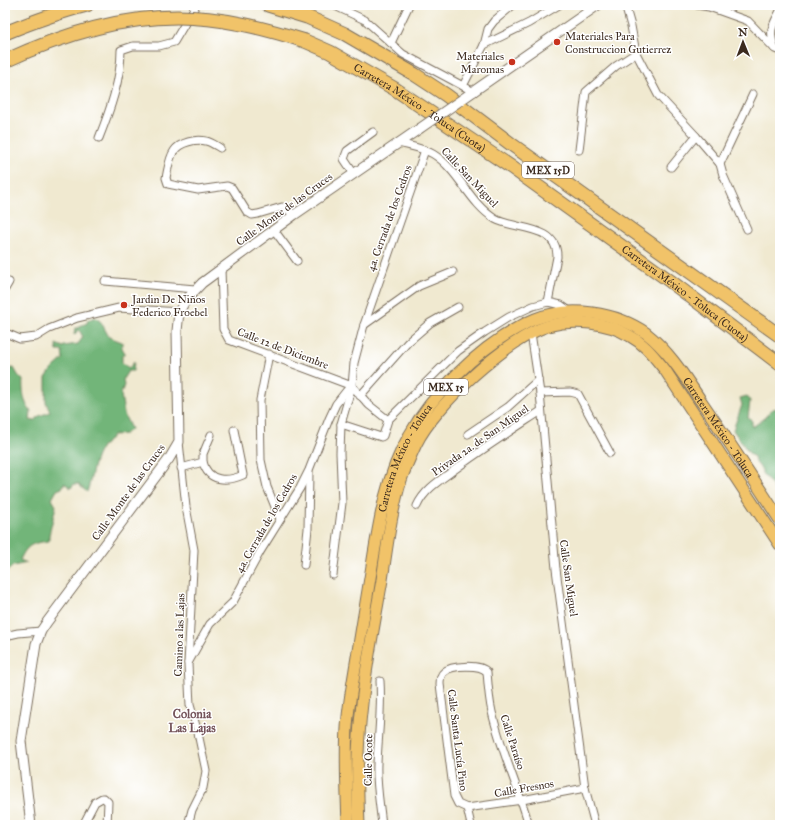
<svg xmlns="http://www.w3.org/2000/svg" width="785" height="830" viewBox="0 0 785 830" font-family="'IM FELL Great Primer',serif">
	<rect width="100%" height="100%" fill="#fff"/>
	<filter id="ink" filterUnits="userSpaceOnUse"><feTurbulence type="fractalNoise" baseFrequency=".025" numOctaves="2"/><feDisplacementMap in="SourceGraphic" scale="8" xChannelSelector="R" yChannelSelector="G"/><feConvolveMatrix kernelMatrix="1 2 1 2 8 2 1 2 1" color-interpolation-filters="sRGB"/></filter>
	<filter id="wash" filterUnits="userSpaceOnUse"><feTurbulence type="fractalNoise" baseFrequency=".012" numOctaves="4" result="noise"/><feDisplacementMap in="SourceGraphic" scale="16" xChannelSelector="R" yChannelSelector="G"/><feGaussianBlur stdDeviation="0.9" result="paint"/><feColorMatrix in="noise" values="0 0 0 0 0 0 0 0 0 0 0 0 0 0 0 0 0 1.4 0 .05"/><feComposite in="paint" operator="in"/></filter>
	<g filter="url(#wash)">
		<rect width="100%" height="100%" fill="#f0e9d0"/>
		<g fill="#72b579" stroke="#56704c">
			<path d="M95 317 101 322 109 337 122 342V348L125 353 122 355V363L129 368 134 362 133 371H128L123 379 124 385 121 394 124 414 131 429 125 434 113 435 105 445H103C92 460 93 475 87 492L78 484H74L71 488 64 483 62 488 57 490 52 499 56 506 49 535V541C33 543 27 544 20 560L27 563 13 566 5 573V369L14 368 18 375 23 380C22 389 24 405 31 411L30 420 35 421 39 416 50 412 46 402V378L52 369 63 359 62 351H57L56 344 63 347 64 346 78 344 83 337 79 330 74 335 75 328H80V326L87 323 88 320Z"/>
			<path d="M747 396 750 401 748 418 752 421V427C758 424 768 415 772 409L780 408V500L771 484 762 473V470L754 460 755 458 749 453 733 430 742 405 740 398Z"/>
		</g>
	</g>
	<g filter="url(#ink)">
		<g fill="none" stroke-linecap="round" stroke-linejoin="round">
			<defs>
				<g id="minor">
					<path d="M333 5 365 20 403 54 463 86"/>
					<path d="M625 5 631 26 636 53 658 95 696 136 720 164 723 175 747 229"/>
					<path d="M697 5 709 7 748 21 775 49 780 51"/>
					<path d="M714 7 736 5"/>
					<path d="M391 43 409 5"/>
					<path d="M484 45 488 29 494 21 513 5"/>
					<path d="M774 48C769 29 772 27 780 11"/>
					<path d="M474 92 463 86 484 45 529 23 559 5"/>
					<path d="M99 138C110 110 121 80 121 50L133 46H159L174 42 196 5"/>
					<path d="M399 143C410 146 423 148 433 154 459 170 469 203 495 219 514 230 558 224 557 257L548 302 561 305 571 312"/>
					<path d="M220 148C215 145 211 142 206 141 196 139 180 142 174 151 169 158 168 169 166 178L168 184 198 190 227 186 232 188 247 212 252 215 258 214 282 207 286 208 294 215"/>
					<path d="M579 150 586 92 616 66 636 53"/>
					<path d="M720 164 753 94"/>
					<path d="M671 167 696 136"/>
					<path d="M354 174 344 159 347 151 373 132"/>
					<path d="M274 230 297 261"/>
					<path d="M221 269 223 329 229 340 352 386 369 405 388 420"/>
					<path d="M105 281 195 289"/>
					<path d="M5 289 9 282"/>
					<path d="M364 325 419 286 453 272"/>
					<path d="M5 332 8 334 20 339 36 337 49 329 77 318 119 308 179 312"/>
					<path d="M531 333 540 393 556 569 585 788 595 825"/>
					<path d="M269 354 260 400 261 460 267 487 280 519"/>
					<path d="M540 393 570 392 578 394 610 453"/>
					<path d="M360 396 408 342 430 323 458 307"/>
					<path d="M341 424 381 437 383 436 388 420 458 351 485 332 509 317 533 306 548 302"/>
					<path d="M468 434 508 407 538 380"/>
					<path d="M179 442 186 507 194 550 188 664 190 705 198 733 206 771 203 788 192 810 188 825"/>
					<path d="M203 462C208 482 227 482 243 475L234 430"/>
					<path d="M181 468 203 462V454L211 435"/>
					<path d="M417 506C424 490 440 480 454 470 482 449 512 430 541 411"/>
					<path d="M304 565 308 529 309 472"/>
					<path d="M333 575 342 503 340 453 341 424 352 386 354 363 364 325 425 150"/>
					<path d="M5 636 18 633 41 631"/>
					<path d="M188 663 210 624 233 602 260 552 300 488 309 470 329 419 336 404 347 390 351 387"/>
					<path d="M380 681C382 709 378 736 377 764 376 784 380 805 382 825"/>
					<path d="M467 808 471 825"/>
					<path d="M83 825 95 802 102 798H104L108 802 107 825"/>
					<path d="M529 825C518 787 501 750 492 712 489 699 488 685 487 672 481 664 451 665 444 672 440 675 440 680 440 684L454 796 458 804 467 808 522 800 585 788"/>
				</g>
				<g id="tertiary">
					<path d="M461 100 598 5"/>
					<path d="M31 825 21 741 36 644 41 631 47 622 169 459 179 442 177 331 179 312 185 301 202 283 294 215 419 129"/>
				</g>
				<g id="primary">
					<path id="s1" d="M348 825C347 793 345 760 347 728 348 708 352 688 355 669 360 638 365 608 370 578 378 530 384 479 409 436 432 394 477 350 519 327 524 324 530 321 535 319 570 305 616 312 646 333 669 351 685 377 701 401 728 440 754 480 780 520"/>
					<path d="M359 825C358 802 357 778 358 754 360 696 372 637 382 580 387 547 391 512 401 480 405 468 411 455 416 444 434 406 508 338 548 326 574 319 607 322 630 336 645 344 655 358 665 370L780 545"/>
				</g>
				<g id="motorway">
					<path d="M268 5 307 17 345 34 414 74 446 95 511 144 780 336"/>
					<path d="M5 33C32 22 59 12 87 5"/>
					<path id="s2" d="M305 41 330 52 395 89 511 167 670 281 780 364"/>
				</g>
			</defs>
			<use href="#minor" stroke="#7a6d5c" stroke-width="9"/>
			<use href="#tertiary" stroke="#7a6d5c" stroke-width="11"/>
			<use href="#primary" stroke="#7a6d5c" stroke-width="13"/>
			<use href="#motorway" stroke="#7a6d5c" stroke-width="15"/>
			<use href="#minor" stroke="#fff" stroke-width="7"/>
			<use href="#tertiary" stroke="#fff" stroke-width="9"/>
			<use href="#primary" stroke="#f1c369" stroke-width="11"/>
			<use href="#motorway" stroke="#f1c369" stroke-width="13"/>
			<defs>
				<path id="tertiary-bridge" d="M419 129 461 100"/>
				<path id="motorway-bridge" d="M5 61C59 36 117 17 177 17 221 17 264 28 305 41"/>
			</defs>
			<use href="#tertiary-bridge" stroke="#7a6d5c" stroke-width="11" stroke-linecap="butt"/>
			<use href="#motorway-bridge" stroke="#7a6d5c" stroke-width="15" stroke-linecap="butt"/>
			<use href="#tertiary-bridge" stroke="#fff" stroke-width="9"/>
			<use href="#motorway-bridge" stroke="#f1c369" stroke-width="13"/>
		</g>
	</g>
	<g fill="#c8321e" stroke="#fff" stroke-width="1.5">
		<circle cx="557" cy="42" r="4"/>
		<circle cx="512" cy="62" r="4"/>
		<circle cx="124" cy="305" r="4"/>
	</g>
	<g text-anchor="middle" stroke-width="3" stroke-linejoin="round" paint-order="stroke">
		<g fill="#fff" stroke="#766a62" stroke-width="1">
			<rect x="522" y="162" width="52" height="16" rx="3"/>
			<rect x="424" y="379" width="44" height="16" rx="3"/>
		</g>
		<g font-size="10" font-weight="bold" fill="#3b2a1e">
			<text x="548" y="174">MEX 15D</text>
			<text x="446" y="391">MEX 15</text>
		</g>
		<g font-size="11" fill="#3b2a1e" stroke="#fff" text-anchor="start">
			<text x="565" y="40">Materiales Para<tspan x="565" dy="13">Construccion Gutierrez</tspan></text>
			<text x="504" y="60" text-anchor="end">Materiales<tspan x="504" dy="13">Maromas</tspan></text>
			<text x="132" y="303">Jardin De Niños<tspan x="132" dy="13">Federico Froebel</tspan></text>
		</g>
		<g font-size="11" fill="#3b2a1e" stroke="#fff">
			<text dy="4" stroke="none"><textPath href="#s2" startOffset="133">Carretera México - Toluca (Cuota)</textPath></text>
			<text transform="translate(470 177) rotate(47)" y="4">Calle San Miguel</text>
			<text transform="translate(284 209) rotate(-36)" y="4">Calle Monte de las Cruces</text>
			<text transform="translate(389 218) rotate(-70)" y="4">4a. Cerrada de los Cedros</text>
			<text dy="4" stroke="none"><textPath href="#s2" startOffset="457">Carretera México - Toluca (Cuota)</textPath></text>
			<text transform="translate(283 348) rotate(21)" y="4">Calle 12 de Diciembre</text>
			<text dy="4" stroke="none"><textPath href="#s1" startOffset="807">Carretera México - Toluca</textPath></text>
			<text transform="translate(480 440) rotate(-35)" y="4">Privada 2a. de San Miguel</text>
			<text dy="4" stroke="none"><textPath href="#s1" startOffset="375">Carretera México - Toluca</textPath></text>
			<text transform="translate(128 492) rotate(-54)" y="4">Calle Monte de las Cruces</text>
			<text transform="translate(266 523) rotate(-60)" y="4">4a. Cerrada de los Cedros</text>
			<text transform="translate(569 578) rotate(82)" y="4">Calle San Miguel</text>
			<text transform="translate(179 635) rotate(-88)" y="4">Camino a las Lajas</text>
			<text transform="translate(458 740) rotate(83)" y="4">Calle Santa Lucía Pino</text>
			<text transform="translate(513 742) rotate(72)" y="4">Calle Paraíso</text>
			<text transform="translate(368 760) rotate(-89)" y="4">Calle Ocote</text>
			<text transform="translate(524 788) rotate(-10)" y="4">Calle Fresnos</text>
		</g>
		<g font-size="12" font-weight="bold" fill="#75545b" stroke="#fff">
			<text x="192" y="718">Colonia<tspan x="192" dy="14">Las Lajas</tspan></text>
		</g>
	</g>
	<rect width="785" height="830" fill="none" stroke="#fff" stroke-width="20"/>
	<g transform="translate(743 42) rotate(359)" stroke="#ffffff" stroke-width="3" paint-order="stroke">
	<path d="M0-3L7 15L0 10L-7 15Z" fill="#3b2a1e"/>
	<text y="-6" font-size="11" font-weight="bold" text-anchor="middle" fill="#3b2a1e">N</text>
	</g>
</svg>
